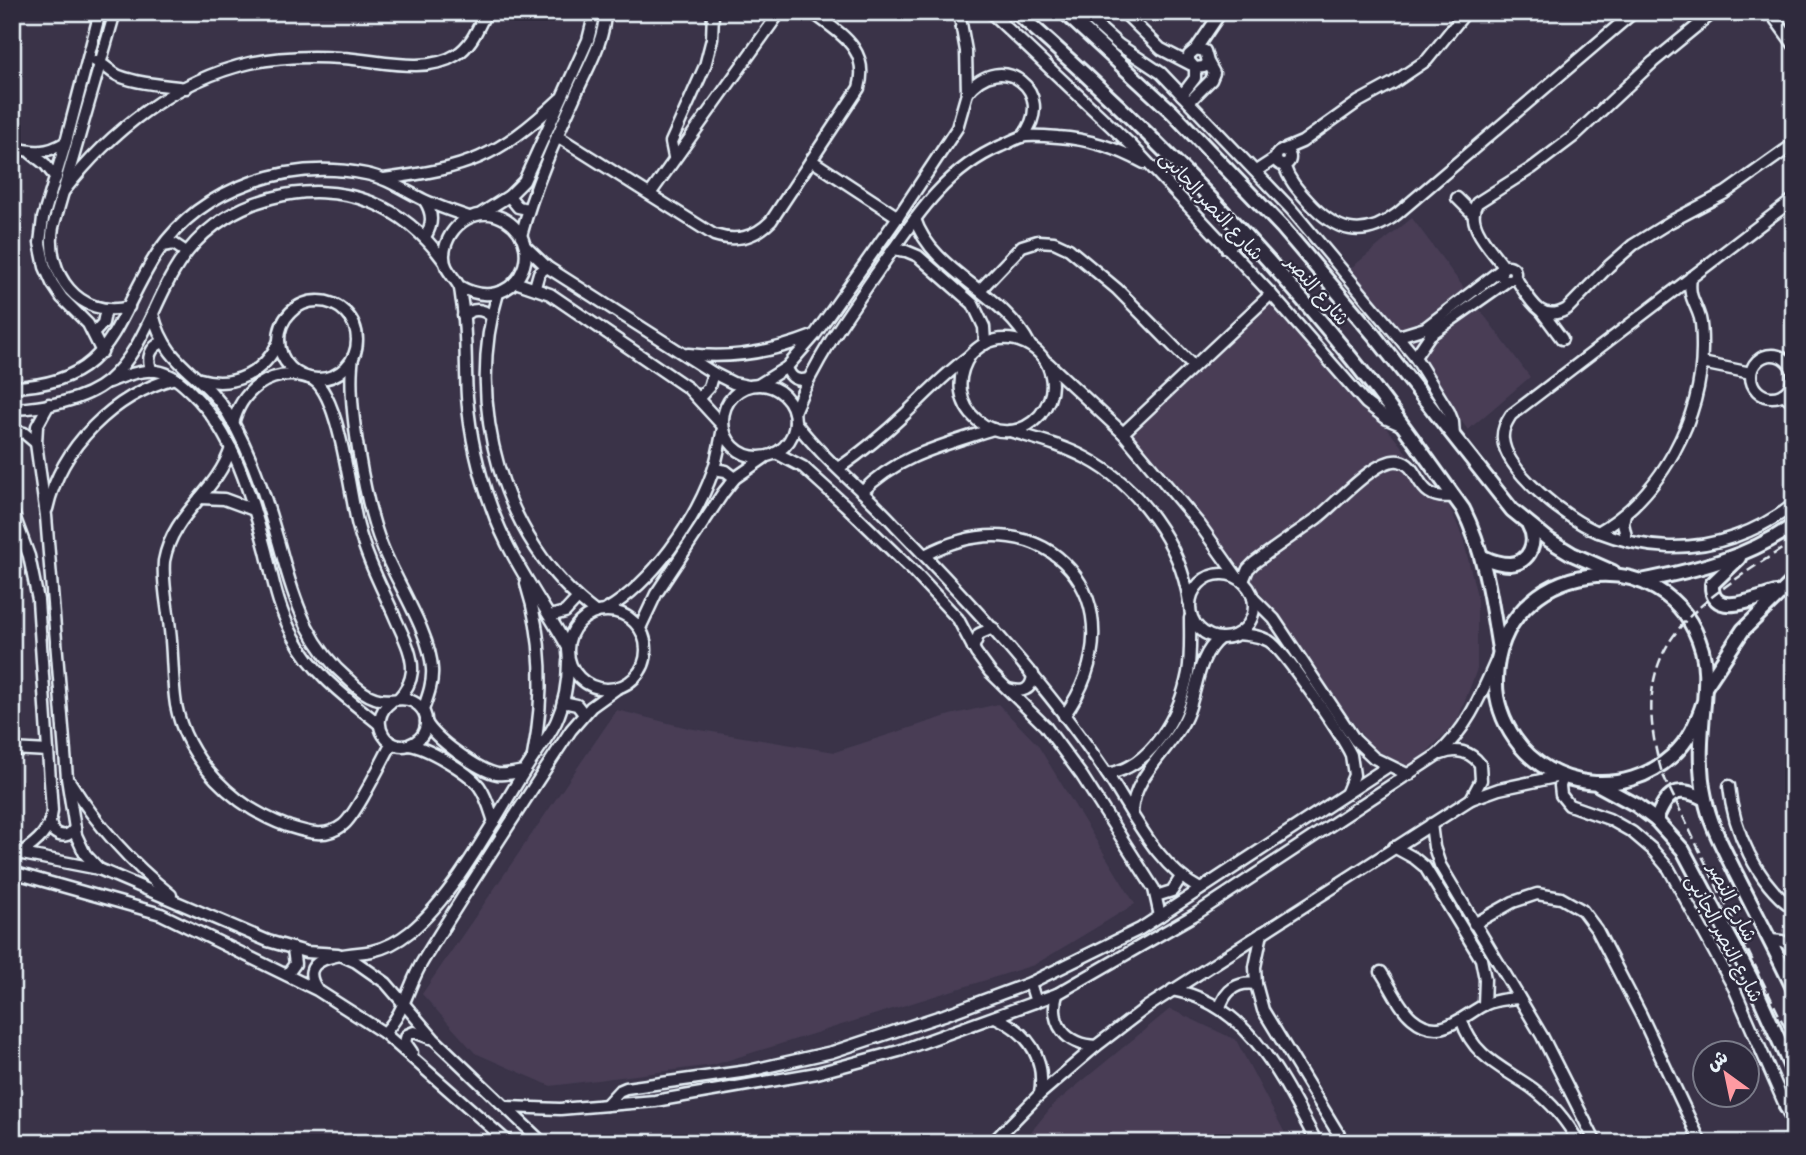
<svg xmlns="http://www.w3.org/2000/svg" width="1806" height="1155" viewBox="0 0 1806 1155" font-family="'Gochi Hand','Playpen Sans Arabic',sans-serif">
	<rect width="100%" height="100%" fill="#3a3348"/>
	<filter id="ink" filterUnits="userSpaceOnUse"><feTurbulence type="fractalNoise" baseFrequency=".0143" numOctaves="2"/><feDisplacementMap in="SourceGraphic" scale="14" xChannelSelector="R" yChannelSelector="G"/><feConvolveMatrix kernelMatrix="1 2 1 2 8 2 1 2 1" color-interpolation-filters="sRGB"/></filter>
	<g filter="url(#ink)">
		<g fill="#483e55">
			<path d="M1412 218 1530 377 1468 430 1350 269Z"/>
			<path d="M1276 292 1449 505 1463 538 1477 596V669L1457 722 1409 770 1390 762 1369 745 1254 584 1130 433Z"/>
			<path d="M998 704 1037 744 1135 904 1034 965 713 1065 551 1086 475 1053 422 994 617 710 688 728 835 752 950 715Z"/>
			<path d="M1170 1009 1236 1040 1290 1143H1022L1053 1105Z"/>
		</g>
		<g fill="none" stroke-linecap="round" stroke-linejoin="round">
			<defs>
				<g id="minor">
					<path d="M100 12 66 142 43 218 40 243 45 267 52 283 62 298 88 324 102 352"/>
					<path d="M115 12 53 227C45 273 79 320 129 307"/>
					<path d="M990 12 1131 145 1271 294 1366 403 1387 419 1403 426"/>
					<path d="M1082 12 1119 45 1161 73 1291 209 1415 357 1449 412 1453 422 1454 437"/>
					<path d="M1123 12 1161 49 1190 64"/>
					<path d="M1770 12 1794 45"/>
					<path d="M1196 49 1221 12"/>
					<path d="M95 61C105 64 110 72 119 76 140 84 163 85 186 88"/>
					<path d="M967 93C1001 48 1058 92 1023 136"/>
					<path d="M1182 95 1195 78V68"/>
					<path d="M1189 102 1211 80 1214 73 1208 62 1205 51 1196 49 1189 55V61L1195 68 1204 67 1208 62"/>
					<path d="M557 136 714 235C736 242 754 238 771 221L859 88C870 48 839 33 812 12"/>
					<path d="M12 147C33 153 47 154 66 142"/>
					<path d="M1283 150 1302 142 1358 102 1393 83 1427 60 1466 12"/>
					<circle cx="1283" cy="158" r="7"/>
					<path d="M31 153 45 164 56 178"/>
					<path d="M674 157 671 142 705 66 712 39 713 12"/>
					<path d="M811 160 898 217"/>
					<path d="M1284 165C1289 180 1297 189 1308 201 1335 231 1362 241 1397 214L1634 12"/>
					<path d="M1256 171 1276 158"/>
					<path d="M384 179C468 168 497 158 560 99"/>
					<path d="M64 191C110 131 175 80 250 63 279 57 311 56 341 58 375 59 425 75 456 55 472 45 478 28 486 12"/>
					<path d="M650 194 780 12"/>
					<path d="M509 196 518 207 528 209"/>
					<path d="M1457 198 1473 214"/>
					<path d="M1794 199 1511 415C1506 423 1502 430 1503 439 1506 472 1567 519 1596 531 1619 540 1644 546 1669 547 1714 548 1759 532 1794 504"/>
					<path d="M482 213 509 196 524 181 588 40 595 12"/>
					<path d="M915 219C932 272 1004 293 1030 345"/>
					<path d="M521 236C534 187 555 140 576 94 587 69 605 40 605 12"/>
					<path d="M425 237C433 224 433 214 425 201"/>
					<path d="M163 246 174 244 186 252"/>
					<path d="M525 246 547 267 713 373 733 383 748 386"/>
					<path d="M893 249 906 251 918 256 973 304 984 327 985 344"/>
					<circle cx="1508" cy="273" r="7"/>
					<path d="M1504 267C1492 250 1464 224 1477 203L1532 168 1573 137 1653 62 1714 12"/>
					<path d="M1515 277C1529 297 1539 325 1567 309L1609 266 1633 245 1670 222 1725 193 1794 144"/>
					<path d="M515 282 550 294 688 388 722 425"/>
					<path d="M459 286C514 318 550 248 506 220 479 203 447 224 444 254 443 269 453 275 459 286 461 290 461 298 462 302 467 334 465 366 467 397 470 434 478 471 491 506 508 556 541 600 567 646"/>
					<path d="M535 287 539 273 547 267"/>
					<path d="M980 290 1022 246 1038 241 1054 242 1069 249 1117 289 1193 366"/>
					<path d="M498 293C464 403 502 542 595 612"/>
					<circle cx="318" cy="340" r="39"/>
					<path d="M1542 312 1562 339"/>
					<path d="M153 314C167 369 202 371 228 414 255 459 270 511 284 562 297 608 311 648 349 680 356 687 365 695 375 698 392 704 406 693 419 706 430 716 428 734 415 742 389 758 365 721 391 702"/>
					<path d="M463 316C472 308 482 308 491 316"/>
					<path d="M94 333 103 323 106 309"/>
					<path d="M1399 336 1425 328 1502 269"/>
					<path d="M688 354C732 360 772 352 813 336"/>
					<circle cx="1772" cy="376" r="21"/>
					<path d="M353 357C346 401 365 504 382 546 395 580 431 634 432 669 433 683 428 696 423 710"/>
					<path d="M1415 357 1430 335 1507 281"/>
					<path d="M1048 363 1123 433 1200 525 1237 577"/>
					<path d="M1702 363 1751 373"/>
					<path d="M787 367C790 378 797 382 808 379"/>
					<path d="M152 371C146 358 150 347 163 342"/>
					<path d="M309 378C339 386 350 497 358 526 366 557 381 586 394 615 401 632 413 652 412 671 411 682 406 691 398 699"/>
					<path d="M200 379C234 389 265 372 279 341"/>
					<path d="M109 382C123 376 141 369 156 371 171 373 182 383 192 393 234 434 251 495 266 551 273 580 279 611 294 637 314 675 347 698 379 724"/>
					<circle cx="759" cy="421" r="36"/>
					<path d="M758 385 787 367 814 336 898 217 957 128 967 93 966 51 959 12"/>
					<path d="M12 387C115 384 113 320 158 252 203 186 290 159 366 174 387 178 405 191 424 200 439 207 454 212 469 217"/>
					<path d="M1783 394 1794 403"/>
					<path d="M699 398 709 387 713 373"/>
					<path d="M49 404 37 426 36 443 46 516 67 778 76 835 85 854 99 869"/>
					<path d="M12 409C43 408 84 401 108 381 148 346 155 292 188 251 229 199 308 178 371 202 401 214 425 235 444 261"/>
					<path d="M794 412C814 362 845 318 876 274 911 224 942 171 1001 146 1009 143 1017 137 1026 136 1036 135 1047 136 1058 137 1089 139 1117 148 1144 163"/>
					<path d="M795 422C824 460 863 490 895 525 973 605 1049 687 1111 780 1136 819 1158 866 1200 889"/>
					<path d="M233 424C241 391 268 370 302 376"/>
					<path d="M12 431 24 433 36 443"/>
					<path d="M1010 431C1036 439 1062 445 1086 458 1138 485 1181 544 1189 602"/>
					<path d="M1123 433 1271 294"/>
					<path d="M231 448C216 494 173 512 164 561 162 584 168 607 170 630 173 655 172 680 176 705 187 761 234 807 287 826 306 832 325 839 343 825 356 815 382 761 392 743"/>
					<path d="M776 453 803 467 845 505 914 572 958 619 976 653 990 672 1045 726 1082 776 1154 889 1160 916"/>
					<path d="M839 468C862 452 884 434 905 414 926 394 945 374 968 357 973 352 978 347 984 344 1011 330 1045 346 1051 376 1054 390 1049 404 1040 415 1000 459 935 405 971 354"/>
					<path d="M714 469 726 471 735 478"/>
					<path d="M862 492C898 455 945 445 993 429"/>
					<path d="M200 498 224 499 254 510"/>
					<path d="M47 509C61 446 114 395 175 378"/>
					<path d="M12 510 29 556 38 600 52 811C50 832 37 842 20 854"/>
					<path d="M1625 514 1623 523 1627 541"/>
					<path d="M1598 532C1661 496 1703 417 1702 345 1702 337 1702 326 1700 318 1695 301 1688 298 1691 277"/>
					<path d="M925 555C1047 490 1144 604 1064 716"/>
					<circle cx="1222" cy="606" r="32"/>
					<path d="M1243 581 1248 569 1254 563C1274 548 1295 534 1316 519 1334 506 1376 457 1399 461 1422 465 1414 503 1454 496"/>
					<path d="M526 584C544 640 544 699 533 756"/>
					<path d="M1253 598 1274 619 1355 740 1374 758 1409 775"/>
					<path d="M606 610C653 582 695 522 713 471 718 457 720 442 723 428"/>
					<circle cx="607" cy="650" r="39"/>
					<path d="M550 616 565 612 577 599"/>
					<path d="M640 628 656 594 723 493 735 478 764 458"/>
					<path d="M1238 634C1248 635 1259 635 1269 641 1284 650 1342 736 1351 755L1354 775 1347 792"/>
					<path d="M973 648 979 634 993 628"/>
					<path d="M1008 689C1022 693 1032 691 1033 674"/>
					<path d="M563 702 577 705 584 714"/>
					<path d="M426 722C435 739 478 770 497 774 506 775 515 773 524 771"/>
					<path d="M409 745C427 747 468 772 479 786 487 797 490 810 494 822"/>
					<path d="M12 749 48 751"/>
					<path d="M1441 754C1456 748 1470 751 1480 764L1481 780 1471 799"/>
					<path d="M1107 774C1152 767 1180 714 1188 673 1191 654 1190 636 1190 618"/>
					<path d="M1563 777 1560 786 1561 795 1569 805 1609 819 1632 832 1652 849 1669 869 1734 988 1794 1126"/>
					<path d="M70 782C97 825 131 863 171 895"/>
					<path d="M1729 786C1733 830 1757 883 1794 909"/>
					<path d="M1132 812C1134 774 1171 750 1186 717 1198 691 1196 657 1220 638"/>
					<path d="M50 823 53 831C61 838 69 837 75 828"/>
					<path d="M1431 824 1434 847 1440 865 1542 1036 1596 1143"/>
					<path d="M1394 847 1414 858 1425 867 1481 959 1485 979 1484 1005"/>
					<path d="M12 852 99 869 268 941 306 952 338 954 356 962 386 983 434 1039 543 1143"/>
					<path d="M12 872 161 914 317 990 384 1033 509 1143"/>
					<path d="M1156 896 1172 891 1181 877"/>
					<path d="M1474 924 1513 902 1537 894 1561 898 1582 910 1597 930 1641 1015 1701 1143"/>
					<path d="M1262 933 1255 967 1256 984 1263 1010 1344 1143"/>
					<path d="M1770 940 1782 941 1794 948"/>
					<path d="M1381 972C1391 987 1399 1007 1412 1018 1439 1041 1459 1019 1482 1006 1493 1000 1506 999 1519 998"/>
					<path d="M287 975 295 964 293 949"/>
					<path d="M1030 983 1036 1002"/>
					<path d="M317 989C292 952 356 955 372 951 385 948 400 940 410 932 455 895 493 821 524 772 534 755 547 740 556 722 565 702 568 682 568 661"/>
					<path d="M1172 990C1249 1003 1283 1080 1317 1143"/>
					<path d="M1057 994C1049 1024 1066 1045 1096 1046"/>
					<path d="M1220 1008C1225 990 1238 981 1256 984"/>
					<path d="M995 1017C1028 1032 1046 1057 1040 1094"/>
					<path d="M1462 1021C1473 1057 1504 1068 1532 1088 1552 1103 1567 1121 1579 1143"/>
					<path d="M384 1033C405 1013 408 984 424 959 471 882 521 806 571 730L591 707 616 689"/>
					<path d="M412 1052 405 1042 407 1035 414 1032 430 1038"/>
					<path d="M606 1105 619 1091 626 1088 748 1071 832 1052 944 1015 1030 983 1140 929 1387 767"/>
					<path d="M507 1107 560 1109 655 1101 817 1073 899 1051 1057 994 1196 914 1437 755C1466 731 1481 695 1496 661"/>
					<path d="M992 1143 1040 1094 1096 1046 1147 1007 1471 799 1499 789 1560 776"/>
				</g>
				<g id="major">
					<path d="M1016 12C1137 118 1251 234 1352 359 1391 407 1426 458 1463 509 1485 553 1491 600 1499 649"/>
					<path d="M1064 12 1172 112 1282 227 1374 335 1512 510 1549 540 1572 554 1613 572"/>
					<path d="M1227 247 1242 233"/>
					<path d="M1483 557C1491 561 1501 564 1510 564 1530 563 1538 541 1529 526"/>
					<path d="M1739 558 1712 584C1710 620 1757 598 1776 593"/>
					<path d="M1641 581C1697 570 1746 558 1794 525"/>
					<path d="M1706 686 1743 630 1794 580"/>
					<path d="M1704 701C1697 722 1689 741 1672 756 1626 798 1550 790 1515 739 1503 722 1495 700 1496 679 1499 559 1669 534 1702 650 1707 669 1705 685 1704 703 1701 734 1698 767 1705 798 1710 825 1725 851 1737 876 1756 914 1776 951 1794 990"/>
					<path d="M1599 785 1636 805 1656 820 1683 850 1751 978 1794 1074"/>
					<path d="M1656 820C1667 793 1676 784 1705 799"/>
					<path d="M1786 1107 1794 1104"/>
				</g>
			</defs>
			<use href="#minor" stroke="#e8f1f8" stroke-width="15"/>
			<use href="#major" stroke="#e8f1f8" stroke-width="18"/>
			<use href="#minor" stroke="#2f2a3d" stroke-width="10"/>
			<use href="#major" stroke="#2f2a3d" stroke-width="12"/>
			<path stroke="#e8f1f8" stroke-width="2.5" stroke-dasharray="10 5" stroke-linecap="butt" d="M1794 541C1696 605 1623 641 1662 773L1794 1046"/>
		</g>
	</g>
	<g text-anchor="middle" stroke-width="5" stroke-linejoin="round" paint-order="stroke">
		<g font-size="19" fill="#e8f1f8" stroke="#2f2a3d">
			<text transform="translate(1212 205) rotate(47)" y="7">شارع النصر الجانبى</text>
			<text transform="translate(1318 290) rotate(49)" y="7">شارع النصر</text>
			<text transform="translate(1733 902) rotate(63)" y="7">شارع النصر</text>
			<text transform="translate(1725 938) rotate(62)" y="7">شارع النصر الجانبى</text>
		</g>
	</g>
	<rect width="1806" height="1155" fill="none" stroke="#2f2a3d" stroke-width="42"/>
	<rect x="21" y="21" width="1764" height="1113" fill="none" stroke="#e8f1f8" stroke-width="2.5" filter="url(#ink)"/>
	<g transform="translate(1726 1074) rotate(327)"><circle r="33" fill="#2f2a3d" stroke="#797a88" stroke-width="2"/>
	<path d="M0-5L12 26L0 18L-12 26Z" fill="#ff9aa2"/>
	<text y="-10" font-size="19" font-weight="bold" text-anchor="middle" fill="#e8f1f8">ش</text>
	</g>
</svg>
